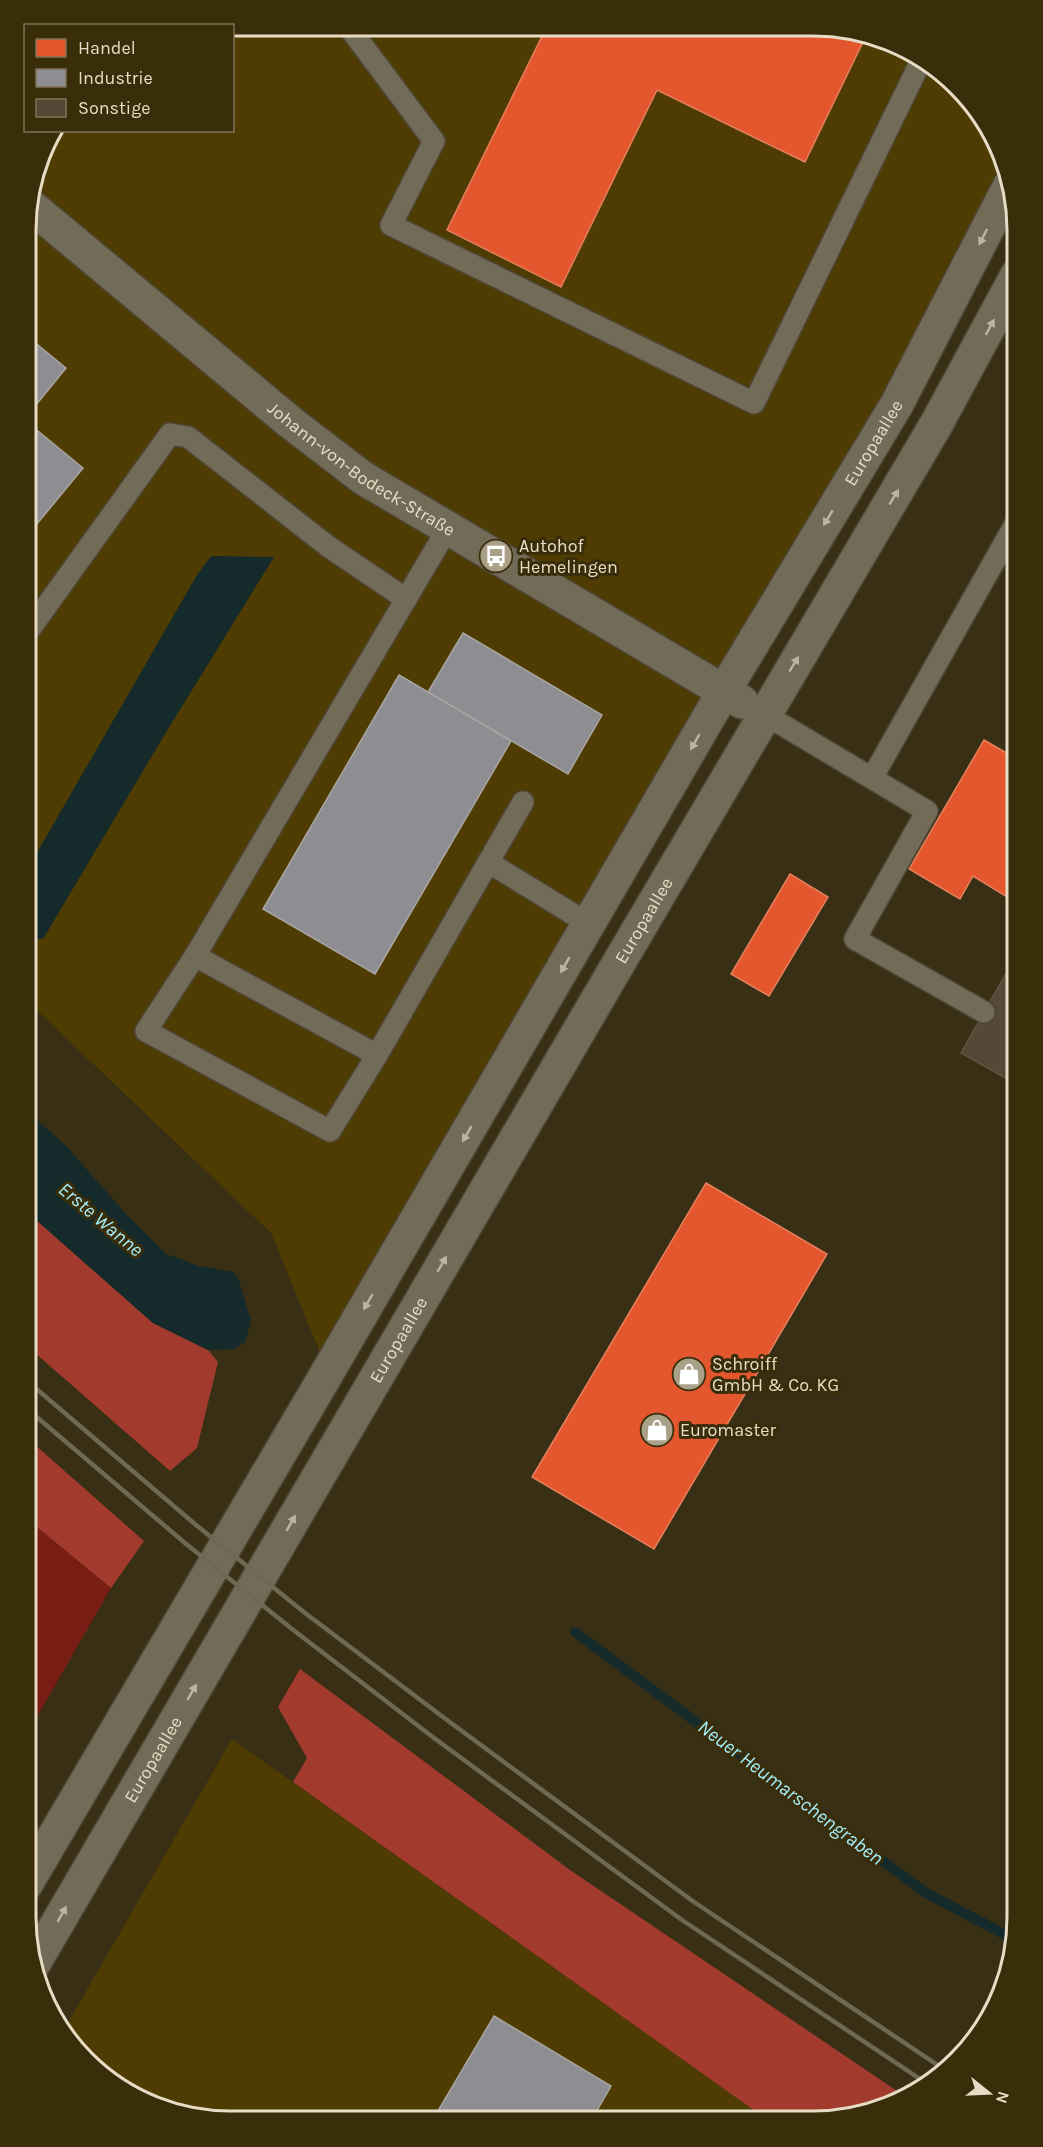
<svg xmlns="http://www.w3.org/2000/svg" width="1043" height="2147" viewBox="0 0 1043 2147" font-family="Karla,sans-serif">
	<rect width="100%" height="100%" fill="#382f15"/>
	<g fill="#4e3c03">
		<path d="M233 26 852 29 948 76 1007 165 1012 198 331 1379 271 1233 26 1000 27 204 47 139 54 131 232 130Z"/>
		<path d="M232 1739 769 2121 203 2120 140 2101 96 2071 66 2026Z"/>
	</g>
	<path fill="#791d14" d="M26 1518 111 1588 26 1736Z"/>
	<g fill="#a23b2e">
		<path d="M26 1211 153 1323 208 1350 218 1362 197 1448 170 1471 26 1345Z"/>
		<path d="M26 1437 144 1541 111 1588 26 1518Z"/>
		<path d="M300 1669 570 1870 906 2097 878 2111 813 2121H769L293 1782 307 1758 278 1707Z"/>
	</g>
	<g fill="#152a2b">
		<path d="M211 556 274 557 165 734 43 939H26L27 870 197 575Z"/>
		<path d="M26 1110 66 1146 127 1215 166 1254 199 1266 233 1272 239 1280 251 1321 245 1342 234 1349 208 1350 153 1323 26 1211Z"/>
	</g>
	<g fill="#e4572e" stroke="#e57f5c" stroke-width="1.5">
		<path d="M529 27 838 29 863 42 805 162 657 90 561 287 447 230 543 34Z"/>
		<path d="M984 740 1017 759V800L1013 808 1017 811V903L973 876 960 899 909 869Z"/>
		<path d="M790 874 828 897 769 996 731 974Z"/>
		<path d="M706 1183 827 1254 654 1549 532 1477Z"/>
	</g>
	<g fill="#8d8d92" stroke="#a8a5a2" stroke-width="1.5">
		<path d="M27 336 66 368 27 416Z"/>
		<path d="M27 422 83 468 27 536Z"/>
		<path d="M463 633 602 715 568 774 428 692Z"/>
		<path d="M399 675 511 741 375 974 263 909Z"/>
		<path d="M494 2016 611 2086 591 2121 442 2120 435 2116Z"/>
	</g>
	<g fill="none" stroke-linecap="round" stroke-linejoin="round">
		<path stroke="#152a2b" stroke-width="10" d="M575 1632 926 1893 1015 1940"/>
	</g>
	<path fill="#534936" stroke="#5e5441" stroke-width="1.5" d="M1017 954V1060L1007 1079 961 1053Z"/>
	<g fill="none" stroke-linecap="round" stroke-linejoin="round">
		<defs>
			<g id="lane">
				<path d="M348 26 434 141 391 225 754 403 920 63"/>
				<path d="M27 633 170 434 188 437 329 547 406 599"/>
				<path d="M764 714 927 811 855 939 984 1012"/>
				<path d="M872 778 1017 521"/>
				<path d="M488 862 589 924"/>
				<path d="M195 956 377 1055 523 802"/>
				<path d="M377 1055 330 1131 146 1031 195 956 448 528"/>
			</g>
			<g id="street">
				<path id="s1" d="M27 203 290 422 363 478 742 702"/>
				<path id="s2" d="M26 1884 316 1392 724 691 897 404 1010 185"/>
				<path id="s3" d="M33 1965 624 954 937 423 1017 275"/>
			</g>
		</defs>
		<use href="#lane" stroke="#4f4735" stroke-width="24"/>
		<use href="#street" stroke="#4f4735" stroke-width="36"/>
		<use href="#lane" stroke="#726b58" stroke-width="21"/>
		<use href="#street" stroke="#726b58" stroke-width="33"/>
		<g stroke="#6f6855" stroke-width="4.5">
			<path d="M26 1380 196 1525 305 1613 447 1720 694 1902 945 2070"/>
			<path d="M26 1408 185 1543 292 1629 434 1738 682 1920 929 2085"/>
		</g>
	</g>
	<defs><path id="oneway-solid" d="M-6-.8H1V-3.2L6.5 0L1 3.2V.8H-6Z" transform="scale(1.5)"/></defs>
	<g fill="#beb5a0">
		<use href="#oneway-solid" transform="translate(983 237) rotate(117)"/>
		<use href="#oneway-solid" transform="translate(990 327) rotate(-62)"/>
		<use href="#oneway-solid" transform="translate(894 497) rotate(-59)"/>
		<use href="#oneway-solid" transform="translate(828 518) rotate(121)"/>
		<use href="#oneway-solid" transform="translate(794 664) rotate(-59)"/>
		<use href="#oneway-solid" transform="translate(695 742) rotate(120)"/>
		<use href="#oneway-solid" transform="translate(565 965) rotate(120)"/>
		<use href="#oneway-solid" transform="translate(467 1134) rotate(120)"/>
		<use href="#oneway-solid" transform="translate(442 1264) rotate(-60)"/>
		<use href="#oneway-solid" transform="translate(368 1302) rotate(120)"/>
		<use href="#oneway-solid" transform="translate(291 1523) rotate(-60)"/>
		<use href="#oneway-solid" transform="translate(192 1692) rotate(-60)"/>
		<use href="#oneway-solid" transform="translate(62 1914) rotate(-60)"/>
	</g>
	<defs>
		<symbol id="bus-disc" viewBox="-11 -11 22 22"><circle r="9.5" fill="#aaa088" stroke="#392d0a"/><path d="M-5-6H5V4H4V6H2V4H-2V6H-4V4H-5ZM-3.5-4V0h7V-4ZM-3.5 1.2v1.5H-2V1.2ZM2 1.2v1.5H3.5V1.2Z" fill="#fff"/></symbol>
		<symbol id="shop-disc" viewBox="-11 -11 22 22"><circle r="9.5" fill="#aaa088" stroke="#392d0a"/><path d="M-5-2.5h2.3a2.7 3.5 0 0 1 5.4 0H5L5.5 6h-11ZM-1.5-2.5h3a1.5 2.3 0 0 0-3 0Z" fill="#fff"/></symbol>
	</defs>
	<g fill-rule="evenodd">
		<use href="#bus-disc" x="477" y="537" width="38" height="38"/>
		<use href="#shop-disc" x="670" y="1355" width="38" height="38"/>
		<use href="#shop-disc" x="638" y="1411" width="38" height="38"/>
	</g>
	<g text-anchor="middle" stroke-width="6" stroke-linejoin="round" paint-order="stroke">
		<g font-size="18" fill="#e7ddc6" stroke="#392d0a">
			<text dy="6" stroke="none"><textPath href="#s2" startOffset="1672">Europaallee</textPath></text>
			<text dy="6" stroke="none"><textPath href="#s1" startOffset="428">Johann-von-Bodeck-Straße</textPath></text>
			<text dy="6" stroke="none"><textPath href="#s3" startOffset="1210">Europaallee</textPath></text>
			<text dy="6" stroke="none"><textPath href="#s3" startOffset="724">Europaallee</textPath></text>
			<text dy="6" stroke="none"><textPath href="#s3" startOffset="238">Europaallee</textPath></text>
		</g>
		<g font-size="18" fill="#e7ddc6" stroke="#392d0a" text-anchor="start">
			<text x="519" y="552">Autohof<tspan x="519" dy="21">Hemelingen</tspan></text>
			<text x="712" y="1370">Schroiff<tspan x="712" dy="21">GmbH &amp; Co. KG</tspan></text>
			<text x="680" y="1436">Euromaster</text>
		</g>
		<g font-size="20" font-style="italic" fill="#a2ebf7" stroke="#392d0a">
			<text transform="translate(101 1219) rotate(40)" y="7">Erste Wanne</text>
			<text transform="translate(791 1792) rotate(37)" y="7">Neuer Heumarschengraben</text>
		</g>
	</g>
	<path d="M0 0H1043V2147H0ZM230 36H813A194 194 0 0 1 1007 230V1917A194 194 0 0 1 813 2111H230A194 194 0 0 1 36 1917V230A194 194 0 0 1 230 36Z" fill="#392d0a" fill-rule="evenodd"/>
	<path fill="none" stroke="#e7ddc6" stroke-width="3" d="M230 36H813A194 194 0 0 1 1007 230V1917A194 194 0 0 1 813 2111H230A194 194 0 0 1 36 1917V230A194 194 0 0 1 230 36Z"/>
	<rect x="24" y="24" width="210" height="108" fill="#392d0a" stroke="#7f7355" stroke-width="1.5"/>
	<rect x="36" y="39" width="30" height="18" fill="#e4572e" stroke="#7f7355" stroke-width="1.5"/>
	<text x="78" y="54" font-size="18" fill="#e7ddc6">Handel</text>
	<rect x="36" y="69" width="30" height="18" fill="#8d8d92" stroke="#7f7355" stroke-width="1.5"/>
	<text x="78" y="84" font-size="18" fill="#e7ddc6">Industrie</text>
	<rect x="36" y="99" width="30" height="18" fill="#534936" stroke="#7f7355" stroke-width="1.5"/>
	<text x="78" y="114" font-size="18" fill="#e7ddc6">Sonstige</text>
	<g transform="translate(989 2093) rotate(108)" stroke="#392d0a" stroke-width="4.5" paint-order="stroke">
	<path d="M0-4.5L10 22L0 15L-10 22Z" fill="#e7ddc6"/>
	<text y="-9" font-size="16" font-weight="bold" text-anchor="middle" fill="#e7ddc6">N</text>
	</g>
</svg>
